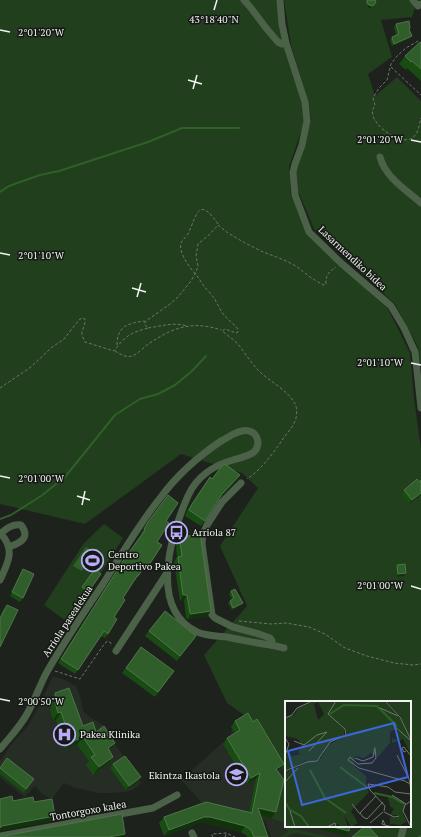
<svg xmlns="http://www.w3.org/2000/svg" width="421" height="837" viewBox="0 0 421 837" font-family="'PT Serif',serif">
	<rect width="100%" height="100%" fill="#1e221d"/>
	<g fill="#252d24">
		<path d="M53 676 63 679 76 686 81 700 83 711 90 717 102 724 141 783 133 790 125 792 112 793H99L76 788 64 783 52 799 42 794 35 786 25 797 0 778V761L13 742 28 726 38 708Z"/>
		<path d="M247 717 280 768 286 770V826H365L375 837H271L265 821 202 803 181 780 230 736 234 723Z"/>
	</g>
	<g fill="#213e1d">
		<path d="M0 0H278L302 101 304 123 289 167 291 195 307 235 388 309 410 353 414 398 421 449V837H375L365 826H410V702H286V770L281 769 247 717 227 703 204 655 247 606 220 546 258 488 242 473 181 454 85 524 0 504Z"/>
		<path d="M284 0H409L415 8 412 17 381 20 392 57 368 74 375 96 397 77 421 101V369L418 347 395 304 314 229 298 191 296 172 306 142 311 119 307 98 291 45Z"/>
		<path d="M104 524 123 538 69 623 44 605 84 543Z"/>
		<path d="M281 782 286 784V823L272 819Z"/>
		<path d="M287 827 331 837H316L297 833 291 834 286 837H281L289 831 286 830Z"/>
	</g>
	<path fill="#2e6027" d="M86 547 95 552 82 571 73 566Z"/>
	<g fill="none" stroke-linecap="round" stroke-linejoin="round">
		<g stroke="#2e6027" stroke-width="2">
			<path d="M0 192 9 186 40 175 59 171 148 142 182 128H239"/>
			<path d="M0 519 11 515 41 496 65 477 115 415 140 399 158 394 175 385 192 371 206 356"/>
			<path d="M419 837 421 836"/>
		</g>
		<g stroke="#70736f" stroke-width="1" stroke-dasharray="3 2" stroke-linecap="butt">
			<path d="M418 41 406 48 397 56 391 64 387 80 379 88 373 98 375 105 372 111C373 114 373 118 375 120 380 130 402 145 412 138 419 134 419 124 421 118"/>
			<path d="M391 67 421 95"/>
			<path d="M218 224C198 195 197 215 188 234 184 240 179 241 181 250 183 259 191 269 197 276 200 279 201 283 204 286 207 290 211 294 214 298 218 304 220 311 225 316 229 321 234 324 238 329V332L236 333 225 329 222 331C227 335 233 339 238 344 245 353 251 363 259 371 270 382 290 391 296 406 297 411 297 417 295 421 293 427 288 432 285 436 274 452 262 469 247 479"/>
			<path d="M148 328C162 326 173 322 187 326"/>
			<path d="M117 345C117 326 128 323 145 321"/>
			<path d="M115 351C120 354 126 358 132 356 138 354 143 348 147 345 171 328 192 320 221 330"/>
			<path d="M0 388 31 367 51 348 64 339 79 320 82 318 85 319C86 325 81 330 82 335 83 338 84 340 85 342L114 351C125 336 130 333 148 328L144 324 146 321 170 304 178 297 191 281 196 272 198 266 196 256 198 244 209 235 218 225 228 233 245 243 261 251 284 260 296 266 310 277 323 285 326 284C325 275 329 272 336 267"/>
			<path d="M239 621 271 624 286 623 309 627 325 634 345 648 367 656 394 663 413 665 421 664"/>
			<path d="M55 671 80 679 105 643 108 641 111 643V646"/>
			<path d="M213 837 212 836V834L226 833 235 837"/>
			<path d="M225 837 226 834"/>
		</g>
		<g stroke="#4b6148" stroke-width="7">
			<path d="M244 0 251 8 266 28 278 42 282 44 286 43"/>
			<path d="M280 0 282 24 286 43 305 102 307 121 302 145 295 164 293 172 295 195 309 232 341 263 391 306 404 328 415 352 421 408"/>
			<path d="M413 0 418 6 421 4"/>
			<path d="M380 157C385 177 406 190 421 203"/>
			<path d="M241 483 222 502 207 525 203 534 202 544 212 615 215 618 233 627 259 634 270 638 272 641 271 645 284 648"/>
			<path d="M0 533C16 549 8 563 0 580"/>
			<path d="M0 534C7 528 12 524 21 525 31 538 20 543 9 547"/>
			<path d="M116 651 167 573"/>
			<path d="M0 749C9 738 20 727 27 714 35 700 40 684 48 670 65 641 84 612 103 584 121 555 139 524 161 497 177 475 199 456 221 441 229 437 240 428 249 431 258 433 261 445 254 452 248 456 240 458 233 460 214 465 196 477 188 496 171 534 148 608 197 632 207 636 217 636 227 637 241 640 256 643 271 645"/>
			<path d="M192 833 194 837"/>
			<path d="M0 836 153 808 177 795"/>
			<path d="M401 837 404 826"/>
		</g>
	</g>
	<g fill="#194c12">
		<path d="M367 0 372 7 370 8 367 7 366 5V3Z"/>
		<path d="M396 24 409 30 412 36 410 38 392 46 390 40 392 37 396 35 394 27Z"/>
		<path d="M421 43V81L407 68 406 70 399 64 405 56Z"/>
		<path d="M240 475 237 480 219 498 201 526 185 516 188 509 210 477 212 479Z"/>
		<path d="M419 482 421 495 409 504 401 494 404 490Z"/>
		<path d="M166 521 157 542 162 545 146 569 144 568 135 581 134 580 123 598 114 617 108 634 105 638 101 636 75 674 58 663 120 565 142 534H141L145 527Z"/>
		<path d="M181 537 201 540 207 616 188 619 186 618 184 600 180 601 174 562 177 557 176 548 177 543Z"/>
		<path d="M397 565 406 573 404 576 397 577 395 568Z"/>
		<path d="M23 569V598L20 602 10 596 21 573Z"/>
		<path d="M95 569 101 574 87 595 80 590Z"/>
		<path d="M231 591 243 603 241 605 232 610 228 603 232 599 229 594Z"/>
		<path d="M7 605 0 647V616L3 610Z"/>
		<path d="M149 631 196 636 177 661 145 636Z"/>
		<path d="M141 647 174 671 155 697 122 673Z"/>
		<path d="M55 693 83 726 96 732 113 757 108 764 93 775 86 765 89 761 77 745 65 749 56 720H53L50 710 51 707 50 701Z"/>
		<path d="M235 721 253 722 284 764 279 770 277 771 276 812 271 818 260 816 268 837H247V836L241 832 206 823H199L164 836 159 823 164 817 249 812 256 779 247 784 223 744 227 738 235 733 231 727Z"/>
		<path d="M113 764 138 781 126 790 110 768Z"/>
		<path d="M0 768 31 783 24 793 0 774Z"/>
	</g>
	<g fill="#11330c">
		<path d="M369 5H374L372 7 370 8 367 7Z"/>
		<path d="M412 36 410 38 392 46 394 44Z"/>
		<path d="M240 475 237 480 218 499 222 494Z"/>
		<path d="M421 493V495L409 504 412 500Z"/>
		<path d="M406 573 404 576 397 577 398 574Z"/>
		<path d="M183 595H187L184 600 180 601Z"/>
		<path d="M243 603 241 605 232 610 233 608Z"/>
		<path d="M211 611 207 616 188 619 191 614Z"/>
		<path d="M61 712 56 720H53L58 713Z"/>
		<path d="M83 737 77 745 65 749 71 742Z"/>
		<path d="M115 743 110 750 108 748Z"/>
		<path d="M113 757 108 764 93 775 99 767Z"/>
		<path d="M284 764 279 770 271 775 276 769Z"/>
		<path d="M260 773 256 779 247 784 251 778Z"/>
		<path d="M141 777 138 781 126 790 129 786Z"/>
		<path d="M258 808 276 812 271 818 253 814Z"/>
		<path d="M55 816 52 821 0 831V828L2 826Z"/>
		<path d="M204 817H210L245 826 241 832 206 823H199L164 836 169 830Z"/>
		<path d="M307 826H329L349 831 346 836Z"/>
		<path d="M125 834 124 837H109Z"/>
	</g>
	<g fill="#305e2a" stroke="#4e7549">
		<path d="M367 0H375L376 2 374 5 372 6 369 5 367 3Z"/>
		<path d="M409 21 410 28 409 29 412 36 394 44 392 37 399 34 396 24Z"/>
		<path d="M420 42 421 43V69L412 61 411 62 405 56Z"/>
		<path d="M225 464 240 475 222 494 205 521 189 510 192 504 210 477 212 479 222 466Z"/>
		<path d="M417 479 419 482 421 480V493L412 500 404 490Z"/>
		<path d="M168 495 178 503 166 521 169 523 157 542 162 545 149 565 147 563 138 576H137L123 598 125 600 114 617 117 619 108 634 104 631 78 670 61 659 123 561 145 530 144 529 148 522Z"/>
		<path d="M201 534V540L211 611 191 614 190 613 187 595H183L178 557 182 556 180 542 181 537Z"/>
		<path d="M405 564 406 573 398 574 397 565Z"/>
		<path d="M23 569 34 574 23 598 12 592Z"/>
		<path d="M95 569 101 574 88 592 82 587Z"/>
		<path d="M235 589 243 603 233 608 230 601 234 598 231 591Z"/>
		<path d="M7 605 18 610 0 647V619Z"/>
		<path d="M165 611 196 636 180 656 149 631Z"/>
		<path d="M141 647 174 671 158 692 126 668Z"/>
		<path d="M69 688 83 726 93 722 96 732 104 726 115 743 108 748 113 757 99 767 91 757 95 755 83 737 71 742 61 712 58 713 55 702 57 701 55 693Z"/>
		<path d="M248 713 253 722 257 719 284 764 276 769 284 780 276 812 258 808 268 837H254L251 830 245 826 210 817H204L169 830 164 817 206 802 252 813 260 773 251 778 227 738 240 730 235 721Z"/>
		<path d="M125 756 141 777 129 786 113 764Z"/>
		<path d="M7 758 34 779 26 789 0 768Z"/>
		<path d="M12 796 13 801 33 797 34 802 52 799 55 816 2 826 0 828V799Z"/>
		<path d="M122 814 125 834 109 837H0V834L4 836Z"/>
		<path d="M329 826H350L349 831Z"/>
		<path d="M365 826H368L378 837H352Z"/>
	</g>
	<path fill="none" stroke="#f0f3f0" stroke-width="1.5" d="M214 10 217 0M0 30 10 32M188 80 202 84M193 89 197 75M411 140 421 142M0 253 10 255M132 288 146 292M137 297 141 283M411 363 421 365M0 476 10 478M77 496 90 500M82 505 85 491M411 586 421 589M0 699 10 701"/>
	<defs>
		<symbol id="bus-ring" viewBox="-11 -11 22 22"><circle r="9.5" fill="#151914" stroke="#b8abf7" stroke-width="1.5"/><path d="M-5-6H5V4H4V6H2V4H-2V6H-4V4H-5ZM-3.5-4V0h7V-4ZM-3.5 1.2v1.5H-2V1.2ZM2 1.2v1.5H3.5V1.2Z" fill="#b8abf7"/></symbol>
		<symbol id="stadium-ring" viewBox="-11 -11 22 22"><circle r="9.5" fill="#151914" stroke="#b8abf7" stroke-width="1.5"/><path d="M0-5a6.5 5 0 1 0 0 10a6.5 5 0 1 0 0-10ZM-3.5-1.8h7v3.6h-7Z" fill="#b8abf7"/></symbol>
		<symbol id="hospital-ring" viewBox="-11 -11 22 22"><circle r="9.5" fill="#151914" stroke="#b8abf7" stroke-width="1.5"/><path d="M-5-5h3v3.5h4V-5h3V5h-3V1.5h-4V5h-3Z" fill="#b8abf7"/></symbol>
		<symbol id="school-ring" viewBox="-11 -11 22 22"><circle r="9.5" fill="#151914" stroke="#b8abf7" stroke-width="1.5"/><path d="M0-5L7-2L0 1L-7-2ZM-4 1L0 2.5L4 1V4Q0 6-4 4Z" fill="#b8abf7"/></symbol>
	</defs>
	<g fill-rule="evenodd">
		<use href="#bus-ring" x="164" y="520" width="25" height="25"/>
		<use href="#stadium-ring" x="80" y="548" width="25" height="25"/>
		<use href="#hospital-ring" x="52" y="722" width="25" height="25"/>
		<use href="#school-ring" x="224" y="762" width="25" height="25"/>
	</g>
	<g text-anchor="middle" stroke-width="3" stroke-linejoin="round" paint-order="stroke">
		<g font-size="10" fill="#f0f3f0" stroke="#151914">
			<text transform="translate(353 258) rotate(43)" y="4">Lasarmendiko bidea</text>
			<text transform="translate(67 621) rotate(-57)" y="4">Arriola pasealekua</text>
			<text transform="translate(88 810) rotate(-10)" y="4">Tontorgoxo kalea</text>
		</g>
		<g font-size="10" fill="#f0f3f0" stroke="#151914" text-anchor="start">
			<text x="192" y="536">Arriola 87</text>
			<text x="108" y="558">Centro<tspan x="108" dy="12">Deportivo Pakea</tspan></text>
			<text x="80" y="738">Pakea Klinika</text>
			<text x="220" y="779" text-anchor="end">Ekintza Ikastola</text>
		</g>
	</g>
	<g transform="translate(285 701)">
		<rect width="126" height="126" fill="#1e221d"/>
		<path d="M28 0H99L115 17 126 40V54L118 38 107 42V37L112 39V31L115 30 112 27 105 31V42L93 56 86 52 79 57 70 55 69 65 81 75V87L84 91 66 110 73 122 66 126 59 114 63 126H55L53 123 47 126H0V71L11 67 21 61 32 60 36 57 43 44 60 35 62 32 60 27 52 20 59 28V34L47 39 31 60H21L0 70 2 59 0 56 4 51 7 55 16 53 13 51 17 44 13 38 0 35V17L9 14 14 6ZM33 1 39 13 33 19 29 3ZM101 0H126V38L115 15ZM102 94 120 103 118 113 122 121 115 124 105 123V116L111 117 114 114H105L109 108 105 105Z" fill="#213e1d" fill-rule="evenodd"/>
		<path fill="none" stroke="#2e6027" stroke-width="2" d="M45 13 59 4 92 5 112 25M55 66 83 87M25 69 40 97 61 112M89 92 107 96 119 103M0 101 5 109 16 115 24 126"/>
		<path fill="none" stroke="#727671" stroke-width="1" d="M100 0 115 16 126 39M95 7 113 15M0 17 7 14 12 7 27 0M108 24 125 39M0 37 4 43 0 55M9 40 19 44 32 34 42 31 24 50M90 48 91 57 87 62 73 63 65 56 63 59 74 67 120 80 125 83 126 91M121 50 119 51 117 47 119 46 126 55M112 54 124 78 125 83M70 57 78 60 88 56 90 46M0 70 22 61 32 60 45 41 61 34 60 28 43 13 51 0M1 80 13 67M107 94 121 103M91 95 75 112 78 116 82 118 98 101M67 103 75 113M5 110 10 126M99 110 100 105 85 89 83 83 103 86 110 91 126 93M99 111 109 116 114 115M85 122 98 111M100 124 98 119 97 123 103 125H104L106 126M125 124 118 110 120 104 126 100M42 126 50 122 51 126"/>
		<path fill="#3d67dc" fill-opacity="0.15" stroke="#3d67dc" stroke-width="2" d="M109 22 123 76 17 104 3 50Z"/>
		<rect width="126" height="126" fill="none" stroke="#f0f3f0" stroke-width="2"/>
	</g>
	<g font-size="10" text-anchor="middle" fill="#f0f3f0" stroke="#151914" stroke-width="3" stroke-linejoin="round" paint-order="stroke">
		<text x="214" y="23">43°18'40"N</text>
		<text x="41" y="36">2°01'20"W</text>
		<text x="380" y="143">2°01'20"W</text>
		<text x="41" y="259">2°01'10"W</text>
		<text x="380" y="366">2°01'10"W</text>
		<text x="41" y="482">2°01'00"W</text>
		<text x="380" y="589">2°01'00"W</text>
		<text x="41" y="705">2°00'50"W</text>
	</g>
</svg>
